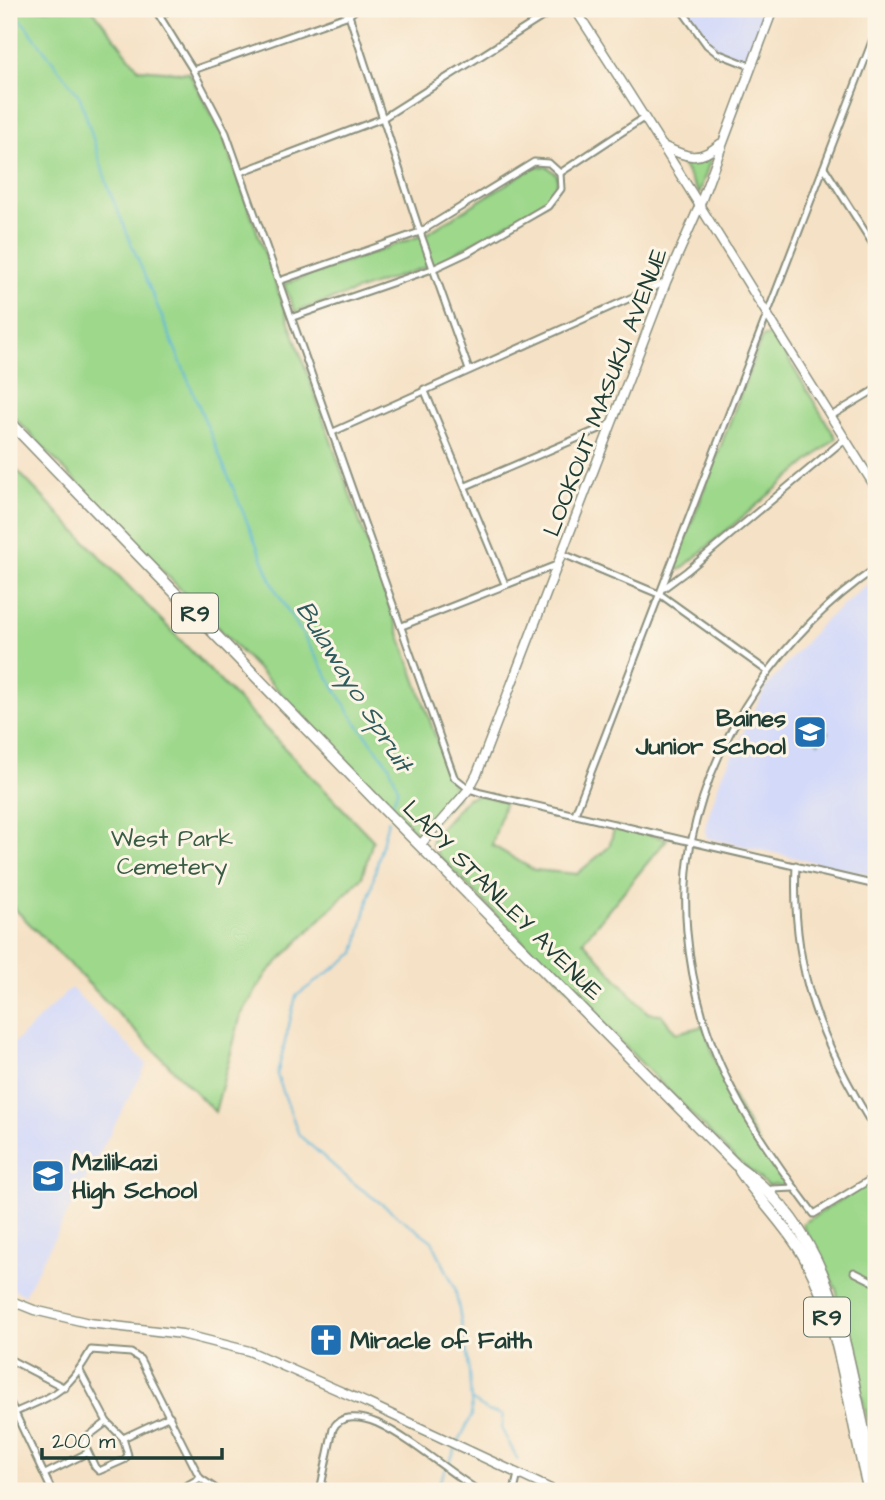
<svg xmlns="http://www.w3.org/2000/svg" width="885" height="1500" viewBox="0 0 885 1500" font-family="'Architects Daughter',sans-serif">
	<rect width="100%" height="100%" fill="#fcf5e5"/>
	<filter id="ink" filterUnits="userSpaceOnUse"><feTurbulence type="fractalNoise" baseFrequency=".0143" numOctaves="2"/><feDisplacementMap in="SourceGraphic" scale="14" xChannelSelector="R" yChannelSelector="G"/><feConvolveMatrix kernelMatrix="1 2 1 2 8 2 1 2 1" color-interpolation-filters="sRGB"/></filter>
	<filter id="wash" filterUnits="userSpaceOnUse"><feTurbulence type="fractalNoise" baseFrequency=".00686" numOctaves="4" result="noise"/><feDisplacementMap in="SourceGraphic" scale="28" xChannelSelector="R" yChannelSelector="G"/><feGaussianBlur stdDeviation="1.57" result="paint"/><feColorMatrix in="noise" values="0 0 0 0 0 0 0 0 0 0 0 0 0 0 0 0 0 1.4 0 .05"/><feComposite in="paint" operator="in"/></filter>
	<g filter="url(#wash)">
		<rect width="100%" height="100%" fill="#f5e1c5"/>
		<g fill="#d3d9f9">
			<path d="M685 9H769L748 62 719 50 702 34Z"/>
			<path d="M876 577V876L707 838 705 833 706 823 721 777 766 687 822 623Z"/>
			<path d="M71 988 147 1064 24 1295 9 1287V1048Z"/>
		</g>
		<g fill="#9dd88b" stroke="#5e8a60" stroke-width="2">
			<path d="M9 9H92L139 69 189 73 223 135 457 797 420 837 9 412Z"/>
			<path d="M712 155 699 194 679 159C691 164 702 164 712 155Z"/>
			<path d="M535 166 548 167 557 175V188L545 203 437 263 295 312 284 284 426 234Z"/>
			<path d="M773 334 836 438 680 570 675 567 762 337Z"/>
			<path d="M9 462 373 840 362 877 267 973 241 1015 215 1112 9 903Z"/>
			<path d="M479 795 505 801 492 845 534 870 577 874 609 847 615 826 667 839 583 941 648 1013 661 1014 676 1033 704 1026 719 1071 764 1154 788 1186 774 1184 768 1186 755 1174 736 1160 439 856 432 846V837L467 798Z"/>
			<path d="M876 1178V1455L836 1289 802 1224Z"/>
		</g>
		<path fill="#5db7db" stroke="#3e7a88" stroke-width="2" d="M811 716 828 733 818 742 803 725Z"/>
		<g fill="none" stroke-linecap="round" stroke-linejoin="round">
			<g stroke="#5db7db" stroke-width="2">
				<path d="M13 9 80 97 109 190 275 589 353 718 389 765 398 788 391 808"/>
				<path d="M388 820 355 953 296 996 277 1075 299 1135 352 1182 432 1241 455 1288 468 1359 472 1415 458 1443"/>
				<path d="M471 1400 488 1411 503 1415 502 1430 518 1460"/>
				<path d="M448 1465 456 1448"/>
				<path d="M435 1491 445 1470"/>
			</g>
		</g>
	</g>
	<g filter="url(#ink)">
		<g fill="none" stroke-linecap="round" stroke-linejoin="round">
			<defs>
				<g id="street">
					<path d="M155 9 193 70 226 133 454 777 469 789 481 793 876 885"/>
					<path d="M344 9 349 15 420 232 469 370"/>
					<path d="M681 9 707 45 717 53 750 66"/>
					<path d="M160 16 171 9"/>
					<path d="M193 70 349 15 356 9"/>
					<path d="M824 167 876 249"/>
					<path d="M241 172 383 118 555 9"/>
					<path d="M560 173 645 117"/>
					<path d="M279 281 420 232 534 162 549 163 560 173 561 189 548 206 467 253 435 268 293 317"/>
					<path d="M424 389 505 584"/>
					<path d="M831 416 876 389"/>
					<path d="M333 432 666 282"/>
					<path d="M466 486 611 424"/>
					<path d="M563 554 661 595 767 671"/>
					<path d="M876 568C784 631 713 732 691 843 680 899 687 962 703 1017 723 1087 765 1148 808 1206L814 1214 876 1176"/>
					<path d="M664 588 687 571 845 439"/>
					<path d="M402 626 559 564"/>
					<path d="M575 814 876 31"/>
					<path d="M796 865C791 972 821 1042 876 1131"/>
					<path d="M767 1192 772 1189 795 1188"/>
					<path d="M854 1272 876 1283"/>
					<path d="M9 1359 65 1388"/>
					<path d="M80 1371 107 1422"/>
					<path d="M9 1400 52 1491"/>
					<path d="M9 1415C53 1395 66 1395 91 1350L131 1353 140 1359 200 1478 219 1491"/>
					<path d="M107 1422 123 1438 128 1455 124 1460 99 1471 95 1467 84 1443 87 1437Z"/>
					<path d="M123 1438 170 1416"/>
					<path d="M45 1474 87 1453"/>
					<path d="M177 1491 200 1478"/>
					<path d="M320 1491 333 1429C340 1413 363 1417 377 1423 410 1438 447 1471 479 1491"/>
					<path d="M514 1491 518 1474"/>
				</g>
				<g id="secondary">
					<path d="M575 9C678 167 775 329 876 488"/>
					<path d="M663 146C687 157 698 163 720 144"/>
					<path d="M421 844 469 789 477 774 666 282 699 207 773 9"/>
					<path d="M9 1300 34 1310 89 1323 182 1334 249 1351 367 1403 555 1491"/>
				</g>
				<g id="highway">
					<path d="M9 421 381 806 736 1165C845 1241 844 1365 876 1480"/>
					<path d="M740 1171C760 1201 787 1226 805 1258 842 1327 849 1416 869 1491"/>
				</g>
			</defs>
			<use href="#street" stroke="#8a8f7c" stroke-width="9"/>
			<use href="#secondary" stroke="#8a8f7c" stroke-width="11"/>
			<use href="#highway" stroke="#8a8f7c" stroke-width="13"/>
			<use href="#street" stroke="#fff" stroke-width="5"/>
			<use href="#secondary" stroke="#fff" stroke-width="8"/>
			<use href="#highway" stroke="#fff" stroke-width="10"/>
		</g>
	</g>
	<defs>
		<symbol id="school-square" viewBox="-11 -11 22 22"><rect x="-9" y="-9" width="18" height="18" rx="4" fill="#1f6fb2" stroke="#fcf5e5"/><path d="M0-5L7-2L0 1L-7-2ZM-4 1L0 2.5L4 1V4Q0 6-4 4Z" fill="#fff"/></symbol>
		<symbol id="church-square" viewBox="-11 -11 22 22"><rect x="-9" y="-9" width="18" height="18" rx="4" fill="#1f6fb2" stroke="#fcf5e5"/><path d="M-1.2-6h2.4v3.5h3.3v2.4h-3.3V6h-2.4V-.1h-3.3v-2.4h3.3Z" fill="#fff"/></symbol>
	</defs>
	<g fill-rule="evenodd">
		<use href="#school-square" x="791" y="713" width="38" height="38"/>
		<use href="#school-square" x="29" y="1157" width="38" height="38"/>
		<use href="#church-square" x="307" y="1321" width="38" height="38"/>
	</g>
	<g text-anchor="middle" stroke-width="6" stroke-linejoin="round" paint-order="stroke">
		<g fill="#fcf5e5" stroke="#617469" stroke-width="2">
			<rect x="172" y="593.5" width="46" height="39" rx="5"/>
			<rect x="804" y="1297.5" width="46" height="39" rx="5"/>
		</g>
		<g font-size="23" font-weight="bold" fill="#1f3d34">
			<text x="195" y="621">R9</text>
			<text x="827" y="1325">R9</text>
		</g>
		<g font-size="24" fill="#1f3d34" stroke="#fcf5e5">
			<text transform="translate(605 392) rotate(-69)" y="8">LOOKOUT MASUKU AVENUE</text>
			<text transform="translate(503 900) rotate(45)" y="8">LADY STANLEY AVENUE</text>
		</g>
		<g font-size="24" font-weight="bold" fill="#1f3d34" stroke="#fcf5e5" text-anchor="start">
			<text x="786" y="726" text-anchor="end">Baines<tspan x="786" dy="28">Junior School</tspan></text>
			<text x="72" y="1170">Mzilikazi<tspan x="72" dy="28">High School</tspan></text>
			<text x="350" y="1348">Miracle of Faith</text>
		</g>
		<g font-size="24" fill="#385c45" stroke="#fcf5e5">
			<text x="172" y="846">West Park<tspan x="172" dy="28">Cemetery</tspan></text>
		</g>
		<g font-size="26" font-style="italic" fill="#2e5c5e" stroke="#fcf5e5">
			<text transform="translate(355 686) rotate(58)" y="9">Bulawayo Spruit</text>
		</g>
	</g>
	<rect width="885" height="1500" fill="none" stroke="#fcf5e5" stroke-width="35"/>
	<path d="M42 1448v10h180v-10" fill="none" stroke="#1f3d34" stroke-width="3.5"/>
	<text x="52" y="1448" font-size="21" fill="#1f3d34" stroke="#fcf5e5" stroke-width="5" paint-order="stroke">200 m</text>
</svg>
